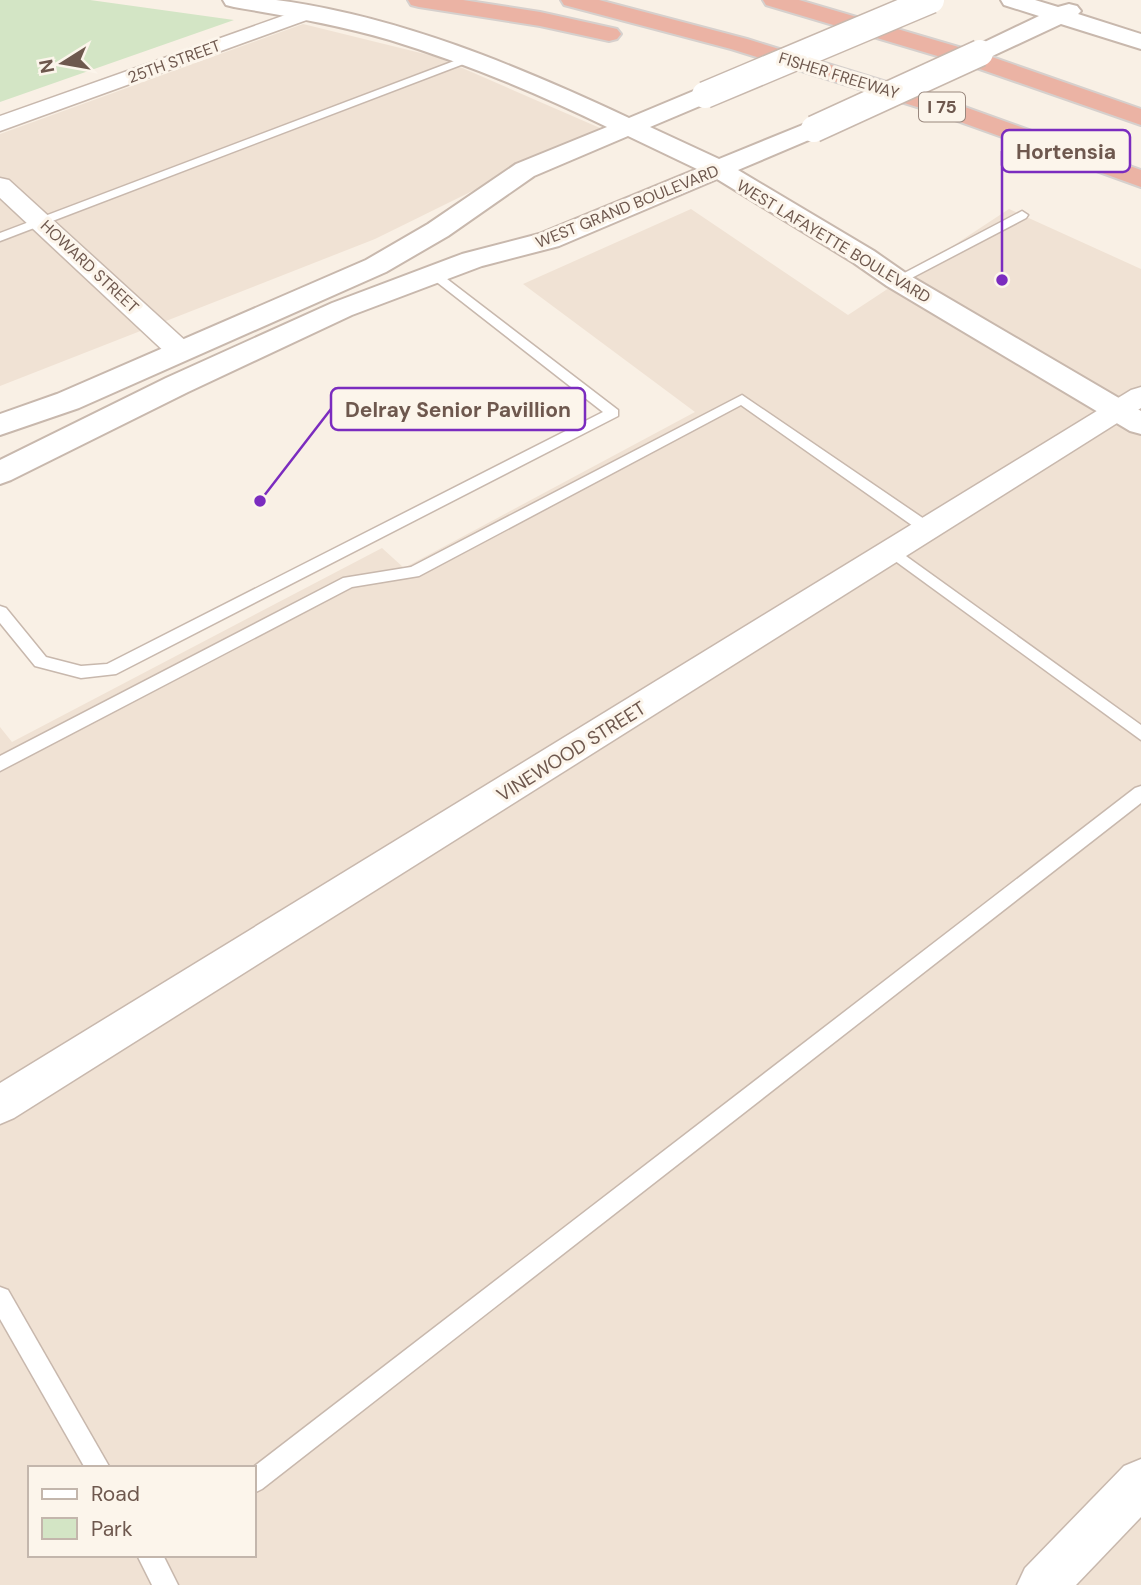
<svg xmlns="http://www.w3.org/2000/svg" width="1141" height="1585" viewBox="0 0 1141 1585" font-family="'DM Sans',sans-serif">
	<rect width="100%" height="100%" fill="#f9f0e5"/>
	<g fill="#f0e2d4" fill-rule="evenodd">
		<path d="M303 24 437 57 600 128 375 239 0 386V134Z"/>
		<path d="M691 209 848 315 1009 209 1141 269V1585H0V727L12 742 382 548 404 568 695 412 523 284ZM30 1468H254V1555H30Z"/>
	</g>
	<path fill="#d3e5c5" d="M0 0H90L234 20 0 102Z"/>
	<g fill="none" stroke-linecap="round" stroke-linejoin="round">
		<defs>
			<g id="service">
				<path d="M470 55 475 58 474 60 0 241V233Z"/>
				<path d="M1022 211 1028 215 1026 218 902 283 897 284 891 280Z"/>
				<path d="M434 269 618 410V416L116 674 81 678 35 666 0 623V606L6 608 46 657 81 666 107 664 603 412 429 276 428 273Z"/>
				<path d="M742 395 933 525 936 529 933 533H923L741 405 419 576 352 587 0 771V756L343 578 411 567Z"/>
				<path d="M892 546 1141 725V740L887 555 884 551Z"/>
				<path d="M1141 786V803L262 1489 254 1493 252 1468 1135 788Z"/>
				<path d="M0 1287 8 1290 110 1468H85L0 1319Z"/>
				<path d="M137 1555H163L178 1585H152Z"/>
			</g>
			<g id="minor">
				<path d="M308 7 315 9 318 13 315 17 0 131V116Z"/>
				<path d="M0 178 9 180 189 344 193 350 189 356 179 358 169 356 0 198Z"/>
				<path d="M1141 387V408L14 1118 0 1124V1083L1131 390Z"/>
				<path d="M1141 1459V1517L1076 1585H1017L1025 1568 1124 1466Z"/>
			</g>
			<g id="tertiary">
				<path d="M223 0C240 0 259 0 276 0 398 16 518 66 629 118L696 90 705 88 714 90 717 95 714 100 650 127 719 159 805 124 814 121 823 124 827 129 823 134 738 170 874 251 907 274 1141 411V434L1130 431 887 286 854 263 717 179 559 246 482 266 352 315 188 392 11 480 0 484V460L166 378 332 303 462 254 539 234 697 169 628 136 534 176 448 236 386 272 79 408 0 435V414L57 394 366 260 428 224 516 164 607 127C537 93 465 63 390 40 339 25 286 16 234 7L226 5Z"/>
				<path d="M1001 0H1035L1058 7 1069 4 1077 6 1081 11 1078 14 1141 34V49L1061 24 988 58H972L968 53 972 48 1039 16 1004 5Z"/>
			</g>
			<g id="motorway">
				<path d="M408 0H463L540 12 617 29 621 34 617 39 609 41 540 26 419 7 411 5Z"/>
				<path d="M561 0H599L747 39 948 101 1141 170V187L930 111 731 49 564 5Z"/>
				<path d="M763 0H799L989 56 1141 109V125L971 66 766 5Z"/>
			</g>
		</defs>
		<use href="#service" stroke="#c8b8ad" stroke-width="3"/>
		<use href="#minor" stroke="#c8b8ad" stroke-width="3"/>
		<use href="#tertiary" stroke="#c8b8ad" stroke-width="4"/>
		<use href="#motorway" stroke="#d6d0cd" stroke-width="4"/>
		<use href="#service" fill="#fff" fill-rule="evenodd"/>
		<use href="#minor" fill="#fff" fill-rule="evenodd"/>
		<use href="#tertiary" fill="#fff" fill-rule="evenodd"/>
		<use href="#motorway" fill="#ebb3a4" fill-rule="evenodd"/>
		<defs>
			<g id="tertiary-bridge">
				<path d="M705 95 931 0"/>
				<path d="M814 129 980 53"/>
			</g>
		</defs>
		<use href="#tertiary-bridge" stroke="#c8b8ad" stroke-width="29" stroke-linecap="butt"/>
		<use href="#tertiary-bridge" stroke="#fff" stroke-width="26"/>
	</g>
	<g text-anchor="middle" stroke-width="6" stroke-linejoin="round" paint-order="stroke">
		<g font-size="16" fill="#6e584e" stroke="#fcf5eb">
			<text transform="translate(174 61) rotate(-20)" y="6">25TH STREET</text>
			<text transform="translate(839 75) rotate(17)" y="6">FISHER FREEWAY</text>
			<text transform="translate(627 206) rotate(-22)" y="6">WEST GRAND BOULEVARD</text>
			<text transform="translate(834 241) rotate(31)" y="6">WEST LAFAYETTE BOULEVARD</text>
			<text transform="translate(90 266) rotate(43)" y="6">HOWARD STREET</text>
		</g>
		<rect fill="#fcf5eb" stroke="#99877d" stroke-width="2" x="919" y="92.5" width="46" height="29" rx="5"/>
		<g font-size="18" font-weight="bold" fill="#6e584e">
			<text x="942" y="113">I 75</text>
		</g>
		<g font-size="19" fill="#6e584e" stroke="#fcf5eb">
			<text transform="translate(571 751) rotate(-32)" y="7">VINEWOOD STREET</text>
		</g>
	</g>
	<path fill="none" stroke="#7b2cbf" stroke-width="2.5" d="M1002 280L1002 151M260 501L331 409"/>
	<g fill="#7b2cbf" stroke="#fcf5eb" stroke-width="2.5">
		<circle cx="1002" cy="280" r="7"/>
		<circle cx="260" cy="501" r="7"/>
	</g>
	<g fill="#fcf5eb" stroke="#7b2cbf" stroke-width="2.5">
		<rect x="1002" y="130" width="128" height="42" rx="7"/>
		<rect x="331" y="388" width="254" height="42" rx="7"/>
	</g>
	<g font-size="21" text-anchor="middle" font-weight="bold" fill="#6e584e">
		<text x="1066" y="159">Hortensia</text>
		<text x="458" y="417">Delray Senior Pavillion</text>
	</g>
	<rect x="28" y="1466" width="228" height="91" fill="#fcf5eb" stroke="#c3b6ac" stroke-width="2"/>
	<rect x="42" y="1489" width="35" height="10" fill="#ffffff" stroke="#c3b6ac" stroke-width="2"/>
	<text x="91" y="1501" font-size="21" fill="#6e584e">Road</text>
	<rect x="42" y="1518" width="35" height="21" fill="#d3e5c5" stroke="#c3b6ac" stroke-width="2"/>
	<text x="91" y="1536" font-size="21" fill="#6e584e">Park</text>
	<g transform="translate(63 63) rotate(259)" stroke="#fcf5eb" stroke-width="5" paint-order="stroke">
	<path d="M0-5L12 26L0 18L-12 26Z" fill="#6e584e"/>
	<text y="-10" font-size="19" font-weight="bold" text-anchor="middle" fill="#6e584e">N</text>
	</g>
</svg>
